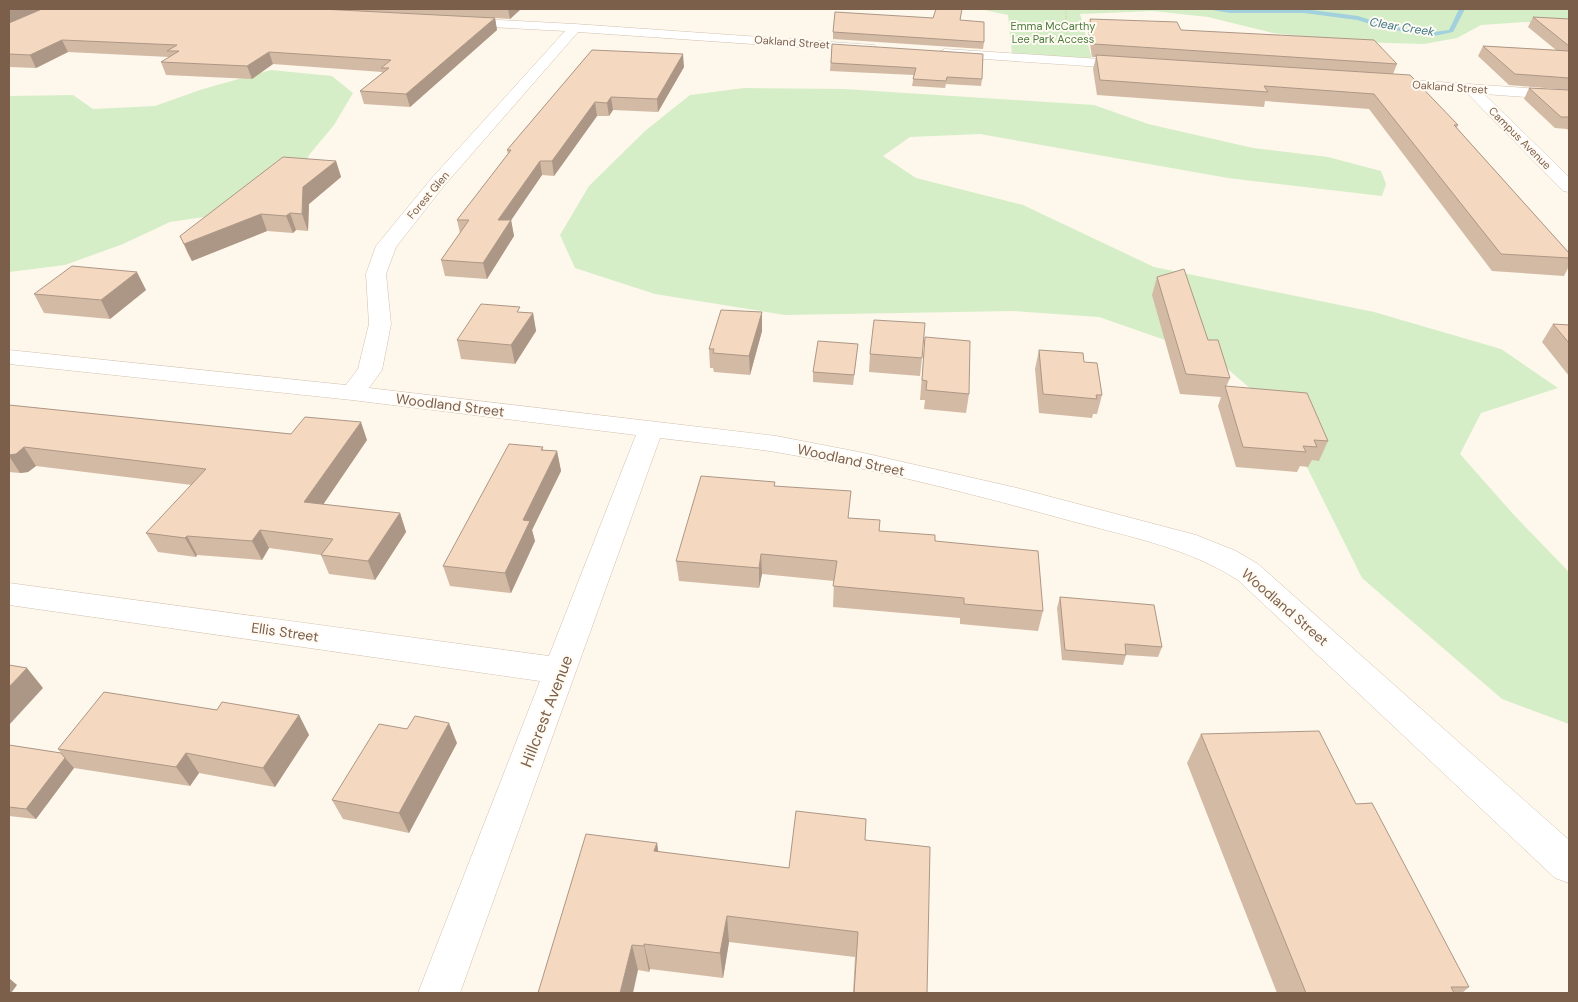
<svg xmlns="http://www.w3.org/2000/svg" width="1578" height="1002" viewBox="0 0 1578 1002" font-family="'DM Sans',sans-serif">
	<rect width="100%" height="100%" fill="#fef7eb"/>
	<g fill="#d5eec7">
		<path d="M980 9H1569V24L1525 22 1481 25 1457 38 1424 44 1358 42 1273 33 1208 17 1153 11 1080 14 1092 59 1012 54 1008 15Z"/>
		<path d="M271 70 332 76 353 93 334 125 309 155 294 193 224 214 170 222 123 244 65 265 9 272V96L73 95 93 109 155 106 203 89Z"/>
		<path d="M744 88 844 89 1094 105 1148 124 1253 148 1328 157 1381 171 1386 184 1382 196 1228 178 980 134 910 137 883 156 916 178 1023 205 1154 267 1374 312 1501 349 1558 388 1481 413 1460 454 1513 514 1569 572V724L1502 699 1362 578 1281 415 1214 357 1099 317 1013 311 785 315 655 294 575 268 560 235 589 186 645 131 690 95Z"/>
	</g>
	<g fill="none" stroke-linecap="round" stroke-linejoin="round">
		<path fill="#a2d1dd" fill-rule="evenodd" d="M1206 9H1304L1358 16 1380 23 1414 30 1434 32 1449 30 1459 9H1465L1453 32 1434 36 1414 34 1377 26 1357 20 1304 13H1230Z"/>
		<defs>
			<g id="minor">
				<path d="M48 9H64L62 12 9 36V27Z"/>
				<path d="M217 9H289L575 24 874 45 876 48 869 52 578 32 443 187 396 247 386 274 391 324 382 370 369 388 776 436 859 452 1017 488 1196 535 1236 551 1258 564 1569 840V883L1555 878 1238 580C1188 548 1131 537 1075 522 977 495 877 469 776 452 738 446 699 443 660 438L460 993H418L540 681 9 605V583L549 656 636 435 352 400 9 364V350L346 385 358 369 369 324 366 274 376 246 431 179 565 31 223 13Z"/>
				<path d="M945 49 1131 61 1136 62 1138 65 1136 68 1131 69 940 56 938 53Z"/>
				<path d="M1381 78 1569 91V100L1484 94 1569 177V192L1563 191 1466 92 1376 85 1374 82 1376 79Z"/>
			</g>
		</defs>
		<use href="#minor" stroke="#d2c0ae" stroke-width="1"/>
		<path stroke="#dcbba2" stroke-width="2" stroke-dasharray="0.5 2" stroke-linecap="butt" d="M1064 9 1066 12 1067 34"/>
		<use href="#minor" fill="#fff" fill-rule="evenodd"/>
	</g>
	<g fill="#d3baa5">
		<path d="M9 9H521L510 19 495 18 497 30 410 107 364 104 360 91 382 73V72L273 64 252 79 166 75 161 62 169 57 68 52 36 68 9 67Z"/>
		<path d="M1533 17 1569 19V90L1509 85 1478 56 1483 46 1556 50 1528 27Z"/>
		<path d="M1090 19 1181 30 1397 64 1393 74 1458 125 1457 128 1569 253V266L1564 276 1492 271 1369 109 1265 101 1264 107 1097 95 1093 69 1096 57H1092L1088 31Z"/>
		<path d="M960 20 984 42 983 49 833 39V32Z"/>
		<path d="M832 44 982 79 981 86 946 84 945 88 912 86 914 75 830 71Z"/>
		<path d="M592 50 684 67 658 112 613 110 609 116H597L554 176 542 175 511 220 514 236 487 279 445 276 441 260 460 233 457 220 508 154 507 150Z"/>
		<path d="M1529 88 1569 90V131L1567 129 1555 128 1524 99Z"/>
		<path d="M336 161 341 177 309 204 308 231 296 230 293 233 267 231 192 261 188 254 180 236Z"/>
		<path d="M1157 277 1208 340 1230 378 1226 387 1328 441 1319 461 1312 460 1308 467 1300 466 1297 472 1236 467 1218 406 1221 397 1180 394 1152 295Z"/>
		<path d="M146 290 110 319 44 313 34 294Z"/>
		<path d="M521 312 533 313 536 331 515 364 461 359 457 340Z"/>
		<path d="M762 312V331L750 375 714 372 713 368H710L709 349Z"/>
		<path d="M1553 324 1569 325V376L1542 342Z"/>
		<path d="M925 337 969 394 966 413 924 409 925 400H920Z"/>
		<path d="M858 344 853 385 813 382V372Z"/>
		<path d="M1039 350 1084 362 1102 395 1097 414H1093L1092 418 1039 413 1035 369Z"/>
		<path d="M870 354 922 358 920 376 869 372Z"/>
		<path d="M9 405 291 434 367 440 323 504 400 513 406 532 375 580 329 574 321 555 269 548 262 560 197 555 196 557 158 552 146 533 192 485 36 466 28 472 20 473 9 472Z"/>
		<path d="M543 447V450L557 451 561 471 532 530 535 541 511 593 450 586 443 566Z"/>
		<path d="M775 486 879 531 935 541 1043 611 1038 631 960 624V618L833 607 834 581 762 574 759 588 679 581 676 561Z"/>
		<path d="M1060 597 1162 647 1158 657 1126 655 1123 665 1062 660 1057 608Z"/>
		<path d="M217 710 299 715 309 735 275 787 199 773 190 786 74 768 36 819 9 816V745L61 753 58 749Z"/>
		<path d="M1201 734 1356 804 1469 987 1462 993H1277L1187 763Z"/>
		<path d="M457 743 409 833 343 819 332 800Z"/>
		<path d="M865 840 927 993H853L855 957 729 942 723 978 650 969 649 972 638 970 538 993 657 843 658 852 789 868Z"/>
	</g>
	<g fill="#ac9786">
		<path d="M13 9H44L9 25V11Z"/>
		<path d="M508 9H521L510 19Z"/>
		<path d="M495 18 497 30 410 107 406 94Z"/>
		<path d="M62 40 68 52 36 68 30 55Z"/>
		<path d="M269 52 273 64 252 79 247 66Z"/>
		<path d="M683 54 684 67 658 112 657 99Z"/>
		<path d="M611 97 613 110 609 116 607 103Z"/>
		<path d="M595 102 597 116 554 176 552 161Z"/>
		<path d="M336 161 341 177 309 204 308 231 302 214 303 187Z"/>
		<path d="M540 161 542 175 501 235 498 220Z"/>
		<path d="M290 213 296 230 293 233 286 216Z"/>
		<path d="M261 214 267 231 192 261 184 244Z"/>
		<path d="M511 220 514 236 487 279 483 263Z"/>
		<path d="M137 272 146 290 110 319 101 300Z"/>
		<path d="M762 312V331L750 375 749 356Z"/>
		<path d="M533 313 536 331 515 364 511 345Z"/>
		<path d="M361 422 367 440 312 521 304 502Z"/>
		<path d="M24 447 36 466 28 472 20 473 9 456V455Z"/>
		<path d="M557 451 561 471 532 530 535 541 511 593 505 573 523 520Z"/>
		<path d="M400 513 406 532 375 580 368 561Z"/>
		<path d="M260 530 269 548 262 560 252 541Z"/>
		<path d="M187 536 197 555 196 557 185 538Z"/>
		<path d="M761 554 762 574 759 588V568Z"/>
		<path d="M27 668 43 688 9 725V687Z"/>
		<path d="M299 715 309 735 275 787 263 768Z"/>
		<path d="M449 723 457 743 409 833 399 813Z"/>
		<path d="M186 753 199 773 190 786 176 767Z"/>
		<path d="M65 758 74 768 36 819 26 809Z"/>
		<path d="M657 843 661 870 654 851Z"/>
		<path d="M727 916 729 942 723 978 720 953Z"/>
		<path d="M644 944 650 969 649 972 644 946Z"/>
		<path d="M632 945 638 970 633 993H620Z"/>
		<path d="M9 978 17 985 11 993H9Z"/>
	</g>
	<g fill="#f5d8c0" stroke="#ac9786">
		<path d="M42 9H321L495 18 406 94 360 91 389 68H381L391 60 269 52 247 66 161 62 179 51H167L177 45 62 40 30 55 9 54V23Z"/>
		<path d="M936 9H962L960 20 984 22V42L833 32 835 12 933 18Z"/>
		<path d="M1533 17 1569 19V46Z"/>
		<path d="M1090 19 1177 22 1181 30 1374 40 1397 64 1094 44Z"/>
		<path d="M832 44 983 54 982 79 947 77 946 81 913 79 916 68 831 63Z"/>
		<path d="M1483 46 1569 51V78L1515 74Z"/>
		<path d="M592 50 683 54 657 99 611 97 607 103 595 102 552 161H540L498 220H511L483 263 441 260 469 220H457L511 150H507Z"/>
		<path d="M1096 55 1410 75 1458 125H1454L1569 253V258L1501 254 1374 94 1264 86 1268 92 1100 80Z"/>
		<path d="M1529 88 1569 90V117H1561Z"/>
		<path d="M283 157 336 161 303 187 302 214 290 213 286 216 261 214 184 244 180 236Z"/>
		<path d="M72 266 137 272 101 300 34 294Z"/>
		<path d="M1184 269 1208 340H1218L1230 378 1186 374 1157 277Z"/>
		<path d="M481 304 520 307 517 312 533 313 511 345 457 340Z"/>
		<path d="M721 310 762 312 749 356 713 353 714 349H709Z"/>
		<path d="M874 320 925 323 922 358 870 354Z"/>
		<path d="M1553 324 1569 325V343Z"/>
		<path d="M925 337 970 341 969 394 926 390 927 381 922 380Z"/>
		<path d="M818 341 858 344 854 375 813 372Z"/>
		<path d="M1039 350 1083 353 1084 362 1097 363 1102 395H1096L1097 399 1043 394Z"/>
		<path d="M1225 386 1307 393 1328 441 1314 440 1317 447 1303 446 1306 452 1243 447Z"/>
		<path d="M9 405 291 434 305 417 361 422 304 502 400 513 368 561 321 555 333 539 260 530 252 541 187 536 185 538 146 533 206 469 24 447 16 454 9 455Z"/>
		<path d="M509 444 543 447 541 450 557 451 523 520 530 521 505 573 443 566Z"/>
		<path d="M701 476 775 482 774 486 851 491 848 518 880 520 879 531 935 535V541L1038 551 1043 611 964 604V598L833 586 837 561 761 554 759 568 676 561Z"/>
		<path d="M1060 597 1154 605 1162 647 1125 644 1126 655 1065 650Z"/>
		<path d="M9 665 27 668 9 687Z"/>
		<path d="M104 692 217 710 222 702 299 715 263 768 186 753 176 767 58 749Z"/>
		<path d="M415 716 449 723 399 813 332 800 379 724 407 729Z"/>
		<path d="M1319 731 1356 804 1372 803 1469 987H1451L1454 993H1306L1201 734Z"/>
		<path d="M9 745 61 753 65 758 26 809 9 807Z"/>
		<path d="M796 811 866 819 865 840 930 847 927 993H854L858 932 727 916 720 953 644 944V946L632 945 620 993H538L586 834 657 843 654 851 789 868Z"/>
	</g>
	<g text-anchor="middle" stroke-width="4" stroke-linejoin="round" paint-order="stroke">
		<g font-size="11" fill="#4d7c3f" stroke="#fffbf3">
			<text x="1053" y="30">Emma McCarthy<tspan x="1053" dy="13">Lee Park Access</tspan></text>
		</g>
		<g font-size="11" fill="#7c5f4b" stroke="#fffbf3">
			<text transform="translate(792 42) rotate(4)" y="4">Oakland Street</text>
			<text transform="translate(1450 87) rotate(4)" y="4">Oakland Street</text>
			<text transform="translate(1520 138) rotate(45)" y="4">Campus Avenue</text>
			<text transform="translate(428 195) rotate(-50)" y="4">Forest Glen</text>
		</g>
		<g font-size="12" font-style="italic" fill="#3f7989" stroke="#fffbf3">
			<text transform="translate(1402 27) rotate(9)" y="4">Clear Creek</text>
		</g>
		<g font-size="14" fill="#7c5f4b" stroke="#fffbf3">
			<text transform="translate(450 405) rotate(7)" y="5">Woodland Street</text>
			<text transform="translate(851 460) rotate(12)" y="5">Woodland Street</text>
			<text transform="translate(1285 607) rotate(41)" y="5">Woodland Street</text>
			<text transform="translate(285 632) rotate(8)" y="5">Ellis Street</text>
		</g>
		<g font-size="16" fill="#7c5f4b" stroke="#fffbf3">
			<text transform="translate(546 711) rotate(-69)" y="6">Hillcrest Avenue</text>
		</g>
	</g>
	<rect width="1578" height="1002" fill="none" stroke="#7c5f4b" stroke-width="20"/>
</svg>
